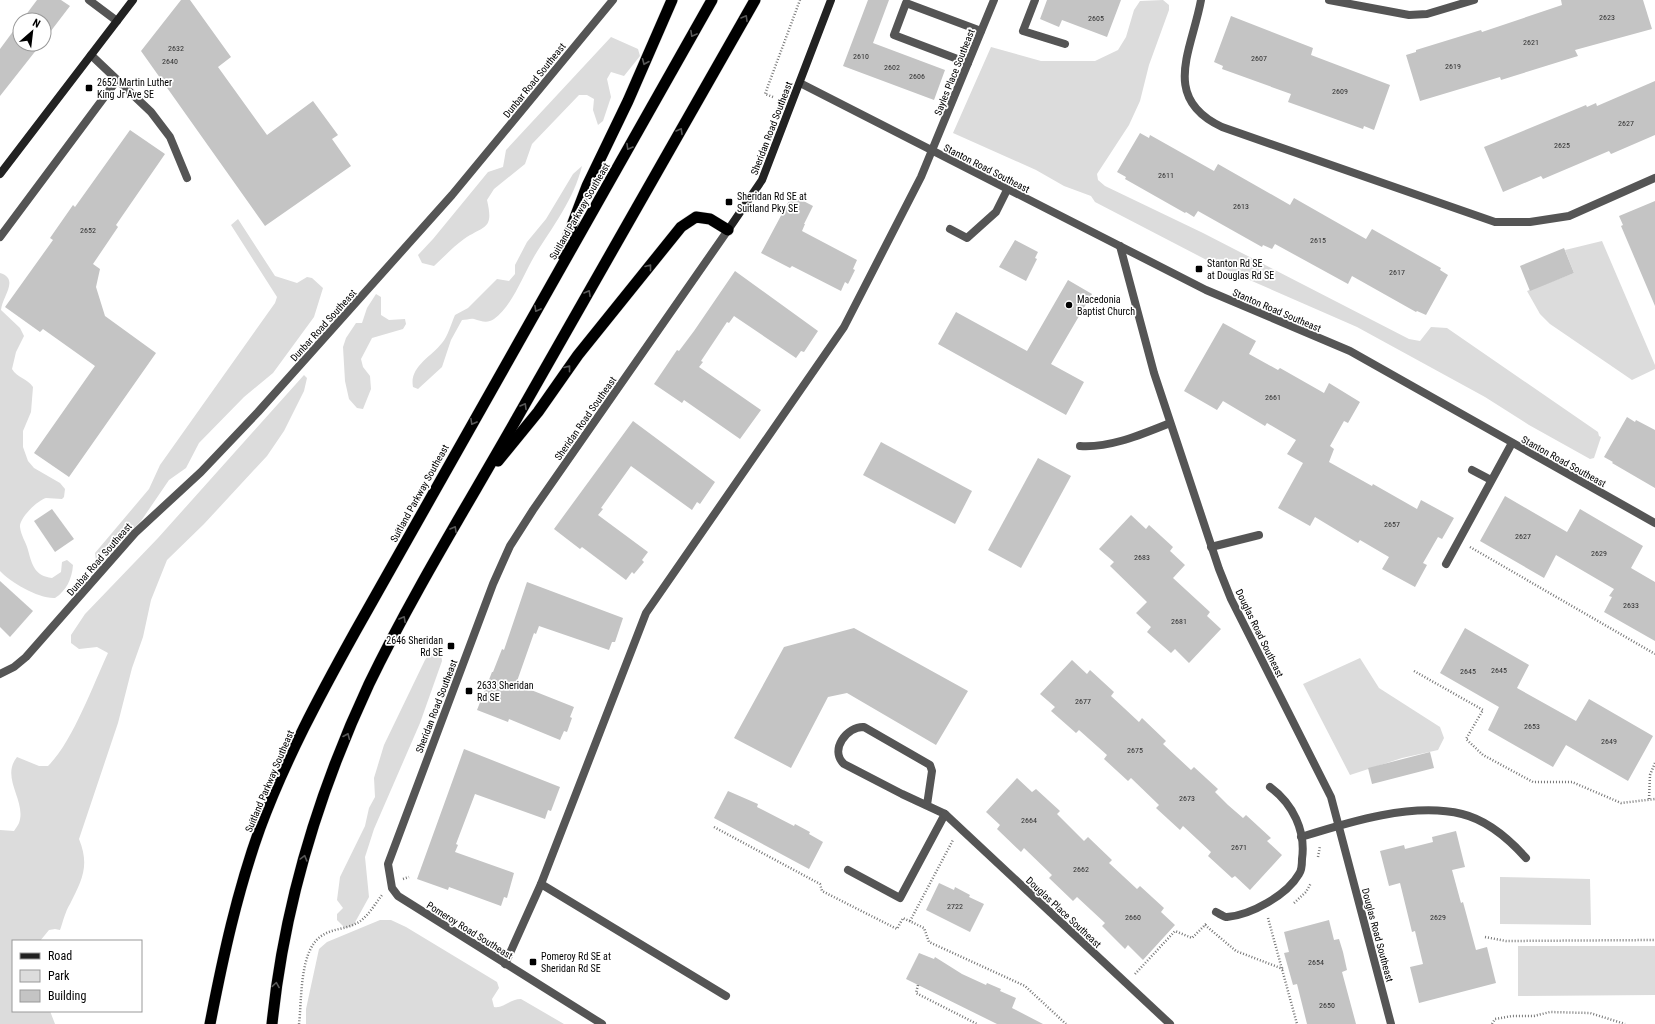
<svg xmlns="http://www.w3.org/2000/svg" width="1655" height="1024" viewBox="0 0 1655 1024" font-family="'Roboto Condensed',sans-serif">
	<rect width="100%" height="100%" fill="#fff"/>
	<g fill="#dcdcdc">
		<path d="M1163 0 1169 5V10L1149 65 1140 101 1129 125 1097 174 1098 180 1105 186 1203 233 1409 339 1420 341 1431 327 1447 328 1598 432 1599 436 1601 437 1594 458 1590 459 1529 425 1485 397 1357 327 1222 268 1095 202 1091 196 1064 186 1036 170 953 133 991 47 1041 61H1095L1118 50 1126 37 1134 10 1140 1Z"/>
		<path d="M611 37 638 49 640 56 624 76 611 72 607 79 611 97 603 121 598 125 593 110 594 99 587 95H579L532 144 525 164 494 189 487 200C494 230 485 225 464 239 454 246 444 257 434 266L422 263 418 255 433 239 488 172 503 167 506 150Z"/>
		<path d="M582 166C574 199 553 226 535 255 524 273 512 307 494 319 487 324 481 321 474 319 471 318 466 320 462 320L451 340 442 367 418 389 413 387C409 367 431 357 442 343 448 336 451 324 455 315L468 308 497 279 509 281 515 274V265L527 242 546 219 573 174Z"/>
		<path d="M238 219 275 276 297 283 307 277 312 278 323 288 314 317 273 373 244 397 199 443 186 468 169 480 141 521 106 557 96 561 95 553 149 489 160 465 275 303 277 297 231 225Z"/>
		<path d="M1602 241 1655 365V369L1632 380 1550 324 1540 314 1527 291 1574 273 1565 250Z"/>
		<path d="M0 273C20 279 2 297 1 310L20 328 24 336 16 352 12 369C17 378 27 378 33 387L31 412 23 431V447L28 461 34 468 60 483 65 489 64 497 62 499C57 499 51 498 46 498 38 500 19 518 20 527 21 536 26 542 28 550 32 565 35 576 52 578L61 572 62 562 67 560 73 565C72 579 66 591 55 598 39 599 10 582 0 571Z"/>
		<path d="M376 294 381 297V315L389 320 405 319 406 324 403 329 372 338 361 359 363 367 370 376 371 389 363 409 357 408 349 399 345 381 343 347 346 338 356 323H362L367 308Z"/>
		<path d="M304 375 307 378 304 391 284 431 267 456 204 524 167 560 151 600 143 637 132 668 118 723 79 839C90 866 82 880 70 904 65 912 63 922 60 930L55 929 49 930 40 941H13V1011H50L55 1024H0V830L14 831C16 828 18 825 19 823 27 801 0 778 17 757L39 766H48C72 743 93 685 108 653L97 647 79 649 71 643V635L85 614 158 538Z"/>
		<path d="M435 652 441 654 442 661 420 723 374 829 365 857 369 897 353 926 345 928 337 920V914L343 908 337 900 340 877 365 826 369 808 375 797 374 778 384 745 425 660 429 654Z"/>
		<path d="M1360 658 1379 688 1440 727 1444 738 1438 750 1402 758 1350 775 1303 684Z"/>
		<path d="M1500 877 1590 879 1591 925 1500 924Z"/>
		<path d="M380 920H391L406 927 497 982 499 988 492 999 494 1007C503 1009 510 999 521 999L564 1024H306V1009L319 949 327 942Z"/>
		<path d="M1518 946H1655V995L1518 996Z"/>
	</g>
	<g fill="#c4c4c4">
		<path d="M37 0H61L70 6 44 40V20H22Z"/>
		<path d="M181 0H190L231 57 218 67 267 135 313 101 338 135 332 139 351 166 265 226 141 51Z"/>
		<path d="M868 0H889L873 43 945 70 934 100 843 66Z"/>
		<path d="M1047 0H1121L1107 37 1062 20 1059 27 1040 19Z"/>
		<path d="M1561 0H1643L1652 29 1575 50 1578 56 1501 80 1500 77 1420 101 1406 55 1416 52V50L1481 30 1482 32 1562 5Z"/>
		<path d="M1231 16 1313 48 1311 55 1390 85 1374 130 1364 126 1363 129 1288 102 1291 94 1222 69 1223 66 1214 62Z"/>
		<path d="M20 22V44H41L0 96V49Z"/>
		<path d="M1655 81V135L1611 154 1609 151 1543 179 1541 176 1503 192 1484 147 1586 105 1587 107 1596 103 1597 106Z"/>
		<path d="M130 130 165 154 116 225 118 227 93 264 100 269 96 287 105 316 156 353 69 477 34 453 95 366 43 329 40 332 5 307 53 240 50 238 73 205 75 207Z"/>
		<path d="M1140 133 1149 138 1150 135 1214 171 1218 164 1290 205 1294 198 1366 239 1372 229 1441 268 1440 270 1448 275 1426 315 1417 311 1416 312 1352 276 1348 284 1275 244 1272 249 1263 245 1262 247 1198 211 1194 217 1186 212 1185 213 1125 179 1126 177 1117 172Z"/>
		<path d="M792 195 813 206 804 224H805L802 231 857 260 853 269 855 270 848 284 845 282 841 291 792 266 790 268 761 253Z"/>
		<path d="M1655 201V306L1621 226 1623 225 1619 216Z"/>
		<path d="M1015 240 1038 252 1035 258 1037 259 1026 281 999 267Z"/>
		<path d="M1564 248 1574 273 1530 291 1520 266Z"/>
		<path d="M735 271 818 331 804 352 801 351 796 358 734 316 729 323 727 322 701 361 703 362 699 367 761 410 740 439 684 400 682 403 654 384 677 350 679 351 694 331Z"/>
		<path d="M1068 280 1092 294 1051 364 1084 382 1066 415 938 344 956 312 1027 351Z"/>
		<path d="M1223 323 1256 341 1249 354 1278 370 1280 368 1324 393 1329 383 1360 402 1348 423 1344 421 1330 446 1334 449 1329 462 1372 486 1373 484 1417 509 1421 500 1454 518 1442 539 1438 537 1423 563 1427 565 1415 587 1382 569 1389 557 1360 540 1358 543 1315 517 1310 526 1278 508 1303 463 1287 454 1296 440 1267 423 1265 426 1223 401 1217 410 1184 391Z"/>
		<path d="M1627 417 1635 422 1636 420 1655 430V488L1612 463 1613 462 1604 457Z"/>
		<path d="M633 421 715 482 700 504 697 502 692 510 631 466 601 508 603 509 598 515 648 552 642 560 644 562 634 574 632 572 626 580 582 547 580 549 554 529Z"/>
		<path d="M881 442 972 491 955 524 863 475Z"/>
		<path d="M1038 458 1071 476 1021 568 988 550Z"/>
		<path d="M1505 496 1567 532 1580 509 1643 546 1631 568 1655 582V641L1604 612 1612 597 1609 596 1614 589 1556 555 1544 578 1480 541Z"/>
		<path d="M52 509 74 539 55 552 34 521Z"/>
		<path d="M1131 515 1146 529 1149 525 1173 547 1170 551 1185 565 1173 578 1210 612 1207 616 1221 629 1189 663 1175 649 1171 653 1147 632 1151 627 1136 613 1147 602 1110 566 1114 562 1099 549Z"/>
		<path d="M0 581 33 611 10 637 0 627Z"/>
		<path d="M527 582 623 618 615 642H612L609 650 539 626 536 634 534 633 516 684 574 707 570 717 572 718 567 732 564 731 560 740 509 719 508 722 477 710 492 672H493L502 649 504 650Z"/>
		<path d="M854 628 968 691 936 745 847 693 828 697 791 768 734 738 784 647Z"/>
		<path d="M1465 628 1529 665 1517 688 1576 721 1589 699 1653 736 1628 781 1566 745 1553 767 1488 730 1499 707 1440 673Z"/>
		<path d="M1072 660 1087 674 1090 670 1114 692 1111 696 1124 708 1139 722 1142 718 1166 741 1163 744 1191 770 1194 767 1218 789 1215 792 1228 805 1243 818 1246 815 1271 838 1267 841 1282 855 1250 890 1235 876 1232 878 1208 856 1211 852 1183 826 1180 830 1156 808 1159 805 1131 778 1128 781 1104 759 1107 755 1079 730 1076 733 1051 711 1055 707 1040 694Z"/>
		<path d="M464 749 560 787 551 811 548 810 545 819 475 794 456 844 458 845 455 852 514 873 507 898 504 897 501 906 449 887 448 890 417 879Z"/>
		<path d="M1430 752 1434 768 1372 784 1368 768Z"/>
		<path d="M1017 778 1032 792 1036 789 1060 811 1057 814 1084 841 1088 837 1112 860 1109 863 1137 889 1140 886 1164 908 1161 912 1175 925 1143 960 1128 945 1125 949 1102 926 1105 923 1077 897 1073 901 1049 878 1052 875 1024 848 1021 852 997 829 1000 825 986 812Z"/>
		<path d="M728 791 758 804 757 807 794 826 795 824 810 832 809 834 823 842 809 869 714 818Z"/>
		<path d="M1456 831 1465 867 1452 870 1461 903 1463 902 1476 950 1487 947 1496 983 1419 1003 1410 967 1423 964 1415 931 1412 932 1400 883 1389 886 1380 851 1404 845 1405 849 1433 842 1432 837Z"/>
		<path d="M939 883 954 890 955 887 970 895 969 897 984 904 970 932 926 910Z"/>
		<path d="M1329 920 1334 940 1339 939 1343 952 1347 970 1342 972 1356 1024H1307L1297 984 1293 985 1284 953 1289 952 1284 932Z"/>
		<path d="M919 953 934 959 935 957 962 974 986 985 987 983 1001 989 1000 991 1016 998 1012 1008 1043 1024H997L906 979Z"/>
	</g>
	<g fill="none" stroke-linecap="round" stroke-linejoin="round">
		<defs>
			<g id="trunk">
				<path d="M561 254 587 186 628 101 672 0"/>
				<path d="M498 461 538 412 578 355 681 227 696 217 710 219 728 230"/>
				<path d="M210 1024C223 957 237 892 260 828 285 760 320 695 355 632L712 0"/>
				<path d="M272 1024C284 906 319 791 369 684 413 593 467 506 517 418 596 279 676 139 755 0"/>
			</g>
		</defs>
		<use href="#trunk" stroke="#dbdbdb" stroke-width="12"/>
		<g stroke="#777" stroke-width="2.5" stroke-dasharray="1 2" stroke-linecap="butt">
			<path d="M773 97 765 94 800 0"/>
			<path d="M1470 547 1655 654"/>
			<path d="M1414 671 1483 710 1466 739 1483 755 1533 782H1572L1621 803 1655 799"/>
			<path d="M1649 799 1650 775 1655 763"/>
			<path d="M714 827 820 884 822 891 897 929 903 918 924 928 929 942 1025 986 1066 1024"/>
			<path d="M1318 857 1320 846"/>
			<path d="M403 879 409 877"/>
			<path d="M1294 903 1306 892 1311 883"/>
			<path d="M1268 918 1297 1024"/>
			<path d="M910 921 953 840"/>
			<path d="M1205 925 1236 951 1283 969"/>
			<path d="M1485 937 1506 941 1655 940"/>
			<path d="M1135 974 1175 931 1192 938 1207 923"/>
			<path d="M918 985 916 993 977 1024"/>
			<path d="M299 1024C302 1000 299 948 323 935 332 929 345 929 355 924 367 919 374 905 382 895"/>
			<path d="M1492 1024 1495 1019 1512 1016H1534L1550 1012 1590 1013 1625 1024"/>
		</g>
		<g stroke="#555" stroke-width="8">
			<path d="M89 0 117 21"/>
			<path d="M1035 0 1023 31 1065 44"/>
			<path d="M1201 0C1192 50 1160 98 1222 127L1495 222H1530L1569 216 1655 178"/>
			<path d="M91 55 151 112 170 137 187 178"/>
			<path d="M968 63 894 35 906 3 981 31"/>
			<path d="M950 229 967 238 996 212 1007 190"/>
			<path d="M0 237 117 80"/>
			<path d="M1080 446C1111 448 1142 434 1170 423"/>
			<path d="M1472 470 1491 480"/>
			<path d="M1211 547 1259 535"/>
			<path d="M1446 564 1512 443"/>
			<path d="M1301 837C1349 822 1412 802 1462 814 1487 820 1509 839 1526 858"/>
			<path d="M848 870 900 898 945 814 902 794 844 764C829 750 847 726 864 727L930 765 932 771 927 805"/>
			<path d="M1216 912C1220 914 1224 917 1227 917 1251 915 1287 895 1299 874 1302 870 1302 864 1302 859 1306 831 1293 804 1270 787"/>
		</g>
		<g stroke="#555" stroke-width="8">
			<path d="M1329 0 1409 15 1427 14 1474 0"/>
			<path d="M1120 246 1154 373 1219 569 1231 599 1331 797 1391 1024"/>
			<path d="M0 674 14 667 26 657 135 533 201 472 258 412 452 195 613 0"/>
			<path d="M945 814 1170 1024"/>
			<path d="M541 884 726 996"/>
			<path d="M505 964 541 884 646 613 844 327 921 177 994 0"/>
			<path d="M602 1024 398 896 392 888 388 864 493 584 510 546 533 510 728 230"/>
		</g>
		<path stroke="#555" stroke-width="8" d="M800 83 1206 290 1350 351 1655 523"/>
		<g stroke="#222" stroke-width="8">
			<path d="M0 174 133 0"/>
			<path d="M728 230 762 180 831 0"/>
		</g>
		<use href="#trunk" stroke="#000" stroke-width="11"/>
	</g>
	<defs><path id="oneway-chevron" d="M-2-3.5L2.5 0L-2 3.5" fill="none" stroke-width="1.6" stroke-linecap="round" stroke-linejoin="round"/></defs>
	<g stroke="#595959">
		<use href="#oneway-chevron" transform="translate(745 18) rotate(-60)"/>
		<use href="#oneway-chevron" transform="translate(693 34) rotate(119)"/>
		<use href="#oneway-chevron" transform="translate(645 62) rotate(113)"/>
		<use href="#oneway-chevron" transform="translate(680 131) rotate(-60)"/>
		<use href="#oneway-chevron" transform="translate(629 147) rotate(120)"/>
		<use href="#oneway-chevron" transform="translate(649 267) rotate(-52)"/>
		<use href="#oneway-chevron" transform="translate(588 293) rotate(-60)"/>
		<use href="#oneway-chevron" transform="translate(537 309) rotate(119)"/>
		<use href="#oneway-chevron" transform="translate(568 368) rotate(-52)"/>
		<use href="#oneway-chevron" transform="translate(524 406) rotate(-60)"/>
		<use href="#oneway-chevron" transform="translate(473 422) rotate(119)"/>
		<use href="#oneway-chevron" transform="translate(454 529) rotate(-60)"/>
		<use href="#oneway-chevron" transform="translate(403 619) rotate(-61)"/>
		<use href="#oneway-chevron" transform="translate(347 736) rotate(-67)"/>
		<use href="#oneway-chevron" transform="translate(304 858) rotate(-75)"/>
		<use href="#oneway-chevron" transform="translate(276 985) rotate(-81)"/>
	</g>
	<g fill="#000" stroke="#fff" stroke-width="1.5">
		<rect x="85" y="84" width="8" height="8" rx="2"/>
		<rect x="725" y="198" width="8" height="8" rx="2"/>
		<rect x="1195" y="265" width="8" height="8" rx="2"/>
		<circle cx="1069" cy="305" r="4"/>
		<rect x="447" y="642" width="8" height="8" rx="2"/>
		<rect x="465" y="687" width="8" height="8" rx="2"/>
		<rect x="529" y="958" width="8" height="8" rx="2"/>
	</g>
	<g text-anchor="middle" stroke-width="3.5" stroke-linejoin="round" paint-order="stroke">
		<g font-size="8" fill="#313131">
			<text x="1607" y="20">2623</text>
			<text x="1096" y="21">2605</text>
			<text x="1531" y="45">2621</text>
			<text x="176" y="51">2632</text>
			<text x="861" y="59">2610</text>
			<text x="1259" y="61">2607</text>
			<text x="170" y="64">2640</text>
			<text x="1453" y="69">2619</text>
			<text x="892" y="70">2602</text>
			<text x="917" y="79">2606</text>
			<text x="1340" y="94">2609</text>
			<text x="1626" y="126">2627</text>
			<text x="1562" y="148">2625</text>
			<text x="1166" y="178">2611</text>
			<text x="1241" y="209">2613</text>
			<text x="88" y="233">2652</text>
			<text x="1318" y="243">2615</text>
			<text x="1397" y="275">2617</text>
			<text x="1273" y="400">2661</text>
			<text x="1392" y="527">2657</text>
			<text x="1523" y="539">2627</text>
			<text x="1599" y="556">2629</text>
			<text x="1142" y="560">2683</text>
			<text x="1631" y="608">2633</text>
			<text x="1179" y="624">2681</text>
			<text x="1499" y="673">2645</text>
			<text x="1468" y="674">2645</text>
			<text x="1083" y="704">2677</text>
			<text x="1532" y="729">2653</text>
			<text x="1609" y="744">2649</text>
			<text x="1135" y="753">2675</text>
			<text x="1187" y="801">2673</text>
			<text x="1029" y="823">2664</text>
			<text x="1239" y="850">2671</text>
			<text x="1081" y="872">2662</text>
			<text x="955" y="909">2722</text>
			<text x="1133" y="920">2660</text>
			<text x="1438" y="920">2629</text>
			<text x="1316" y="965">2654</text>
			<text x="1327" y="1008">2650</text>
		</g>
		<g font-size="10" fill="#000" stroke="#fff">
			<text transform="translate(954 72) rotate(-68)" y="4">Sayles Place Southeast</text>
			<text transform="translate(534 80) rotate(-51)" y="4">Dunbar Road Southeast</text>
			<text transform="translate(771 128) rotate(-69)" y="4">Sheridan Road Southeast</text>
			<text transform="translate(987 168) rotate(27)" y="4">Stanton Road Southeast</text>
			<text transform="translate(579 211) rotate(-60)" y="4">Suitland Parkway Southeast</text>
			<text transform="translate(1277 310) rotate(23)" y="4">Stanton Road Southeast</text>
			<text transform="translate(323 325) rotate(-48)" y="4">Dunbar Road Southeast</text>
			<text transform="translate(585 418) rotate(-55)" y="4">Sheridan Road Southeast</text>
			<text transform="translate(1564 461) rotate(29)" y="4">Stanton Road Southeast</text>
			<text transform="translate(419 493) rotate(-61)" y="4">Suitland Parkway Southeast</text>
			<text transform="translate(99 559) rotate(-49)" y="4">Dunbar Road Southeast</text>
			<text transform="translate(1260 633) rotate(64)" y="4">Douglas Road Southeast</text>
			<text transform="translate(436 706) rotate(-69)" y="4">Sheridan Road Southeast</text>
			<text transform="translate(269 781) rotate(-67)" y="4">Suitland Parkway Southeast</text>
			<text transform="translate(1064 912) rotate(43)" y="4">Douglas Place Southeast</text>
			<text transform="translate(470 930) rotate(32)" y="4">Pomeroy Road Southeast</text>
			<text transform="translate(1378 935) rotate(75)" y="4">Douglas Road Southeast</text>
		</g>
		<g font-size="10" fill="#000" stroke="#fff" text-anchor="start">
			<text x="97" y="86">2652 Martin Luther<tspan x="97" dy="12">King Jr Ave SE</tspan></text>
			<text x="737" y="200">Sheridan Rd SE at<tspan x="737" dy="12">Suitland Pky SE</tspan></text>
			<text x="1207" y="267">Stanton Rd SE<tspan x="1207" dy="12">at Douglas Rd SE</tspan></text>
			<text x="1077" y="303">Macedonia<tspan x="1077" dy="12">Baptist Church</tspan></text>
			<text x="443" y="644" text-anchor="end">2646 Sheridan<tspan x="443" dy="12">Rd SE</tspan></text>
			<text x="477" y="689">2633 Sheridan<tspan x="477" dy="12">Rd SE</tspan></text>
			<text x="541" y="960">Pomeroy Rd SE at<tspan x="541" dy="12">Sheridan Rd SE</tspan></text>
		</g>
	</g>
	<rect x="12" y="940" width="130" height="72" fill="#ffffff" stroke="#999999"/>
	<rect x="20" y="953" width="20" height="6" fill="#222222" stroke="#999999"/>
	<text x="48" y="960" font-size="12" fill="#000000">Road</text>
	<rect x="20" y="970" width="20" height="12" fill="#dcdcdc" stroke="#999999"/>
	<text x="48" y="980" font-size="12" fill="#000000">Park</text>
	<rect x="20" y="990" width="20" height="12" fill="#c4c4c4" stroke="#999999"/>
	<text x="48" y="1000" font-size="12" fill="#000000">Building</text>
	<g transform="translate(32 32) rotate(28)"><circle r="19" fill="#ffffff" stroke="#999999"/>
	<path d="M0-3L7 15L0 10L-7 15Z" fill="#000000"/>
	<text y="-6" font-size="11" font-weight="bold" text-anchor="middle" fill="#000000">N</text>
	</g>
</svg>
